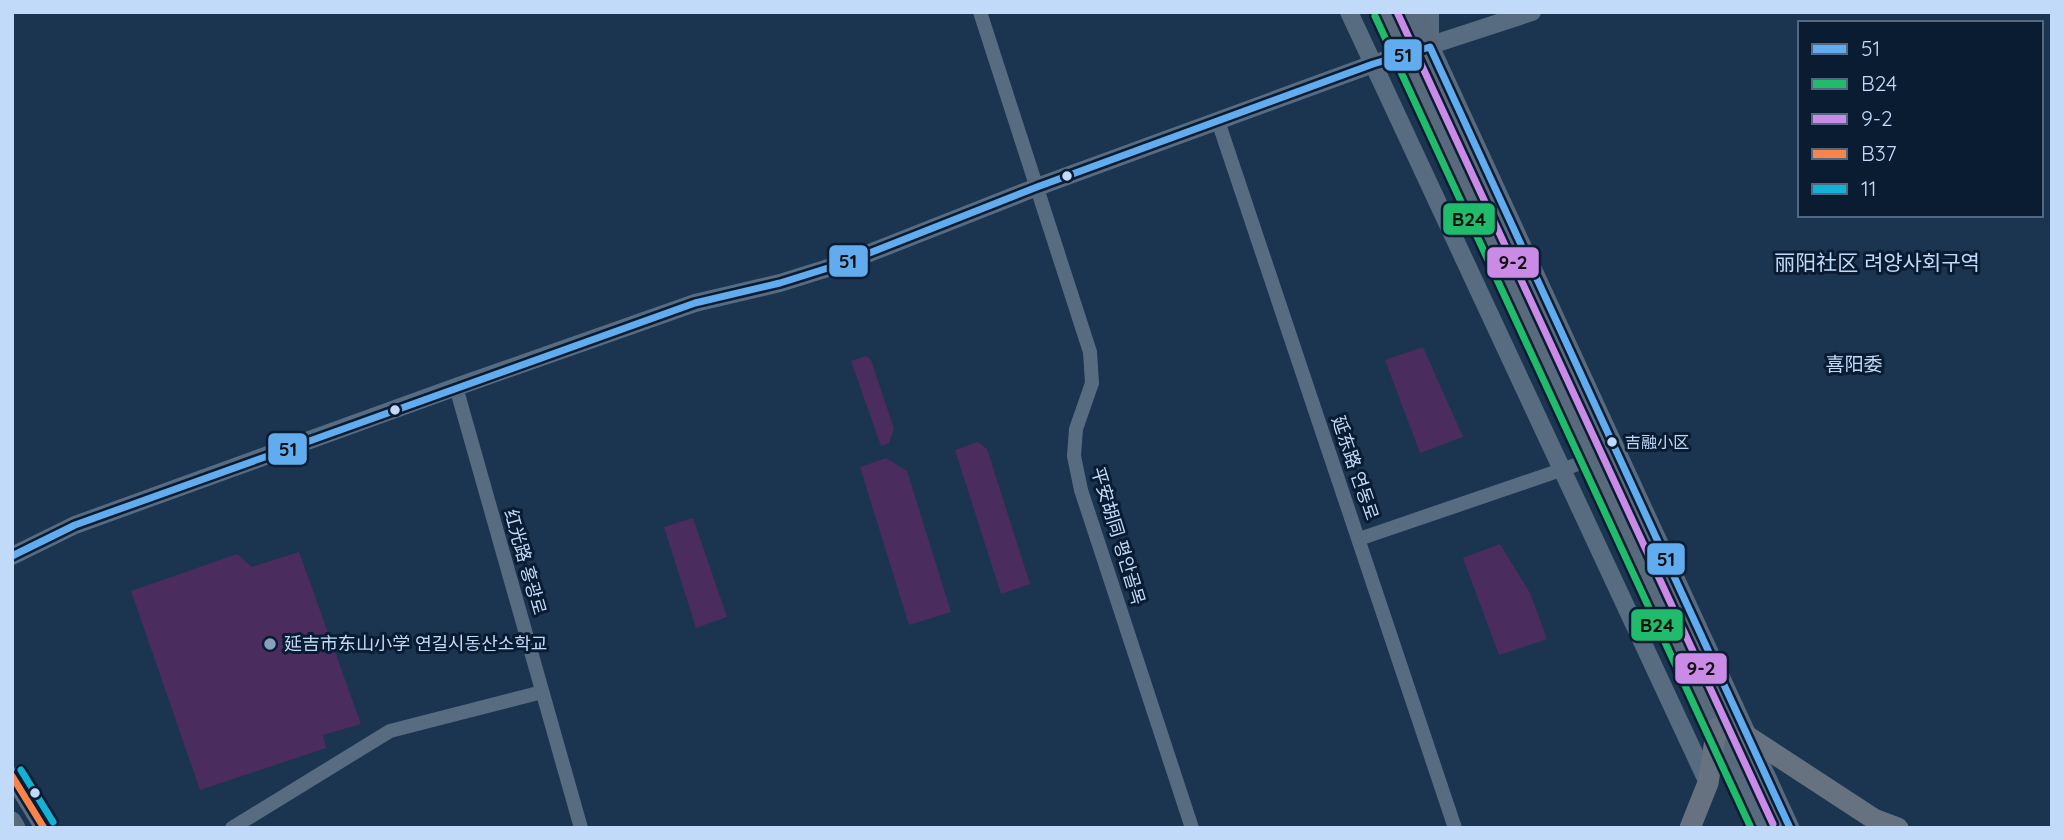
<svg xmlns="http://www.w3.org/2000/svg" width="2064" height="840" viewBox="0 0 2064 840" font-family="Quicksand,'Noto Sans SC','Noto Sans KR',sans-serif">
	<rect width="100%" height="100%" fill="#1b344f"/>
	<g fill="#4b2c5f">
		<path d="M1423 347 1463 437 1420 453 1385 360Z"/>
		<path d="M866 356 871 360 894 429 889 443 881 446 851 361Z"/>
		<path d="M978 442 987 449 1030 584 1001 594 955 450Z"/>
		<path d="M886 458 907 471 951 612 909 625 860 467Z"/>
		<path d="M693 518 727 617 696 628 664 527Z"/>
		<path d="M1500 544 1530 593 1547 639 1499 655 1463 558Z"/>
		<path d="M299 552 361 724 323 735 326 748 200 790 131 591 237 554 252 567Z"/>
	</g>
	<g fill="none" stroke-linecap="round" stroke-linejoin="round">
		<g stroke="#576b81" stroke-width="14">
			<path d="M980 12 1090 352 1092 383 1076 429 1074 456 1081 490 1192 828"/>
			<path d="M1218 121 1455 828"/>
			<path d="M456 387 581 828"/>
			<path d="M1359 539 1590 460"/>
			<path d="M232 828 390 731 542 692"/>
		</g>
		<g stroke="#576b81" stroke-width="18">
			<path d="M1349 12 1708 783"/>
			<path d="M1430 12V47"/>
			<path d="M12 556 75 525 456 387 695 303 780 283 844 263 1037 187 1373 64 1532 12"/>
			<path d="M12 776 44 828"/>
		</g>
		<g stroke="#596a7d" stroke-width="19">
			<path d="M1385 12 1763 828"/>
			<path d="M1414 12 1790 828"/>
			<path d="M12 821 16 828"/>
		</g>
		<g stroke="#66727f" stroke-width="21">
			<path d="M1747 736 1874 819 1898 828"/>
			<path d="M1690 828 1708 783 1717 728"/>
		</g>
		<defs>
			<path id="bus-1" d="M12 556 75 525 114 511 695 303 780 283 844 263 1037 187 1373 64 1430 47 1790 828"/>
			<path id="bus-2" d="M1375 16 1751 828"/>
			<path id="bus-3" d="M1397 12 1773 824"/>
			<path id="bus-4" d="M12 776 44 828"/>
			<path id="bus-5" d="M21 770 53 822"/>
		</defs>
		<use href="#bus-1" stroke="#0a1c32" stroke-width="12"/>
		<use href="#bus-2" stroke="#0a1c32" stroke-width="12"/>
		<use href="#bus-3" stroke="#0a1c32" stroke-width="12"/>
		<use href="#bus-4" stroke="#0a1c32" stroke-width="12"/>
		<use href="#bus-5" stroke="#0a1c32" stroke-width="12"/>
		<use href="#bus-1" stroke="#60acee" stroke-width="7"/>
		<use href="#bus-2" stroke="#20bc6c" stroke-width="7"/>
		<use href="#bus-3" stroke="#ca8be6" stroke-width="7"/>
		<use href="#bus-4" stroke="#f8844c" stroke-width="7"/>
		<use href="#bus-5" stroke="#13b2d5" stroke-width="7"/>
	</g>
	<g fill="#c2daf9" stroke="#0a1c32" stroke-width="2.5">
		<circle cx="1067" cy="176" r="6"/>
		<circle cx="395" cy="410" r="6"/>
		<circle cx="1612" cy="442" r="6"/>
		<circle cx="35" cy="793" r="6"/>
	</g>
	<circle fill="#88a0be" stroke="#0a1c32" stroke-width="2.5" cx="270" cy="644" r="7"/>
	<g text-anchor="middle" stroke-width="6" stroke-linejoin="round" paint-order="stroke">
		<g font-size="16" fill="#c2daf9" stroke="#0a1c32" text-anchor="start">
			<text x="1625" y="448">吉融小区</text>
		</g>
		<g font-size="18" fill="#c2daf9" stroke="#0a1c32">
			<text transform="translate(1355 468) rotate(71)" y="6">延东路 연동로</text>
			<text transform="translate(1118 536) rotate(73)" y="6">平安胡同 평안골목</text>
			<text transform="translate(525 562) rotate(74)" y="6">红光路 홍광로</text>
		</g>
		<g font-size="18" fill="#c2daf9" stroke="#0a1c32" text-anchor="start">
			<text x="284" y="650">延吉市东山小学 연길시동산소학교</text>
		</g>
		<g font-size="19" fill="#c2daf9" stroke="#0a1c32">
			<text x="1854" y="371">喜阳委</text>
		</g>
		<g font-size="21" fill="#c2daf9" stroke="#0a1c32">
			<text x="1877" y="270">丽阳社区 려양사회구역</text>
		</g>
	</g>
	<g stroke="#0a1c32" stroke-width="2.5">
		<rect x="1383" y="38" width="40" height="34" rx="7" fill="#60acee"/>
		<rect x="1442" y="202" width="54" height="34" rx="7" fill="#20bc6c"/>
		<rect x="828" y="244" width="41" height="34" rx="7" fill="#60acee"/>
		<rect x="1486" y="246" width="54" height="33" rx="7" fill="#ca8be6"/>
		<rect x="267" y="432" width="41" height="34" rx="7" fill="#60acee"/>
		<rect x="1646" y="542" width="40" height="34" rx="7" fill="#60acee"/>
		<rect x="1630" y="608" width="54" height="34" rx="7" fill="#20bc6c"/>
		<rect x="1674" y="652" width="54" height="33" rx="7" fill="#ca8be6"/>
	</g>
	<g font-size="19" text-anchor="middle" font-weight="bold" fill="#111">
		<text x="1403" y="62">51</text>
		<text x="1469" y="226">B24</text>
		<text x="848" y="268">51</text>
		<text x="1513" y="269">9-2</text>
		<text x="288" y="456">51</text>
		<text x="1666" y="566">51</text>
		<text x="1657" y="632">B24</text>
		<text x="1701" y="675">9-2</text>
	</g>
	<rect width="2064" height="840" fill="none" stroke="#c2daf9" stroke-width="28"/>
	<rect x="1798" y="21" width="245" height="196" fill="#0a1c32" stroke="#546882" stroke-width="2"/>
	<rect x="1812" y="44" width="35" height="10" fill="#60acee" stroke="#546882" stroke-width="2"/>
	<text x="1861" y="56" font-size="21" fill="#c2daf9">51</text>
	<rect x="1812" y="79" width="35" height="10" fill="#20bc6c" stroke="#546882" stroke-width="2"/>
	<text x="1861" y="91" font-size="21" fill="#c2daf9">B24</text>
	<rect x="1812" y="114" width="35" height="10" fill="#ca8be6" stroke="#546882" stroke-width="2"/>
	<text x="1861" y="126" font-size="21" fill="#c2daf9">9-2</text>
	<rect x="1812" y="149" width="35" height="10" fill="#f8844c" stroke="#546882" stroke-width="2"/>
	<text x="1861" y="161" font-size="21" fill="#c2daf9">B37</text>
	<rect x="1812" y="184" width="35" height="10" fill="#13b2d5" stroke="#546882" stroke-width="2"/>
	<text x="1861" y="196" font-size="21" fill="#c2daf9">11</text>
</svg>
